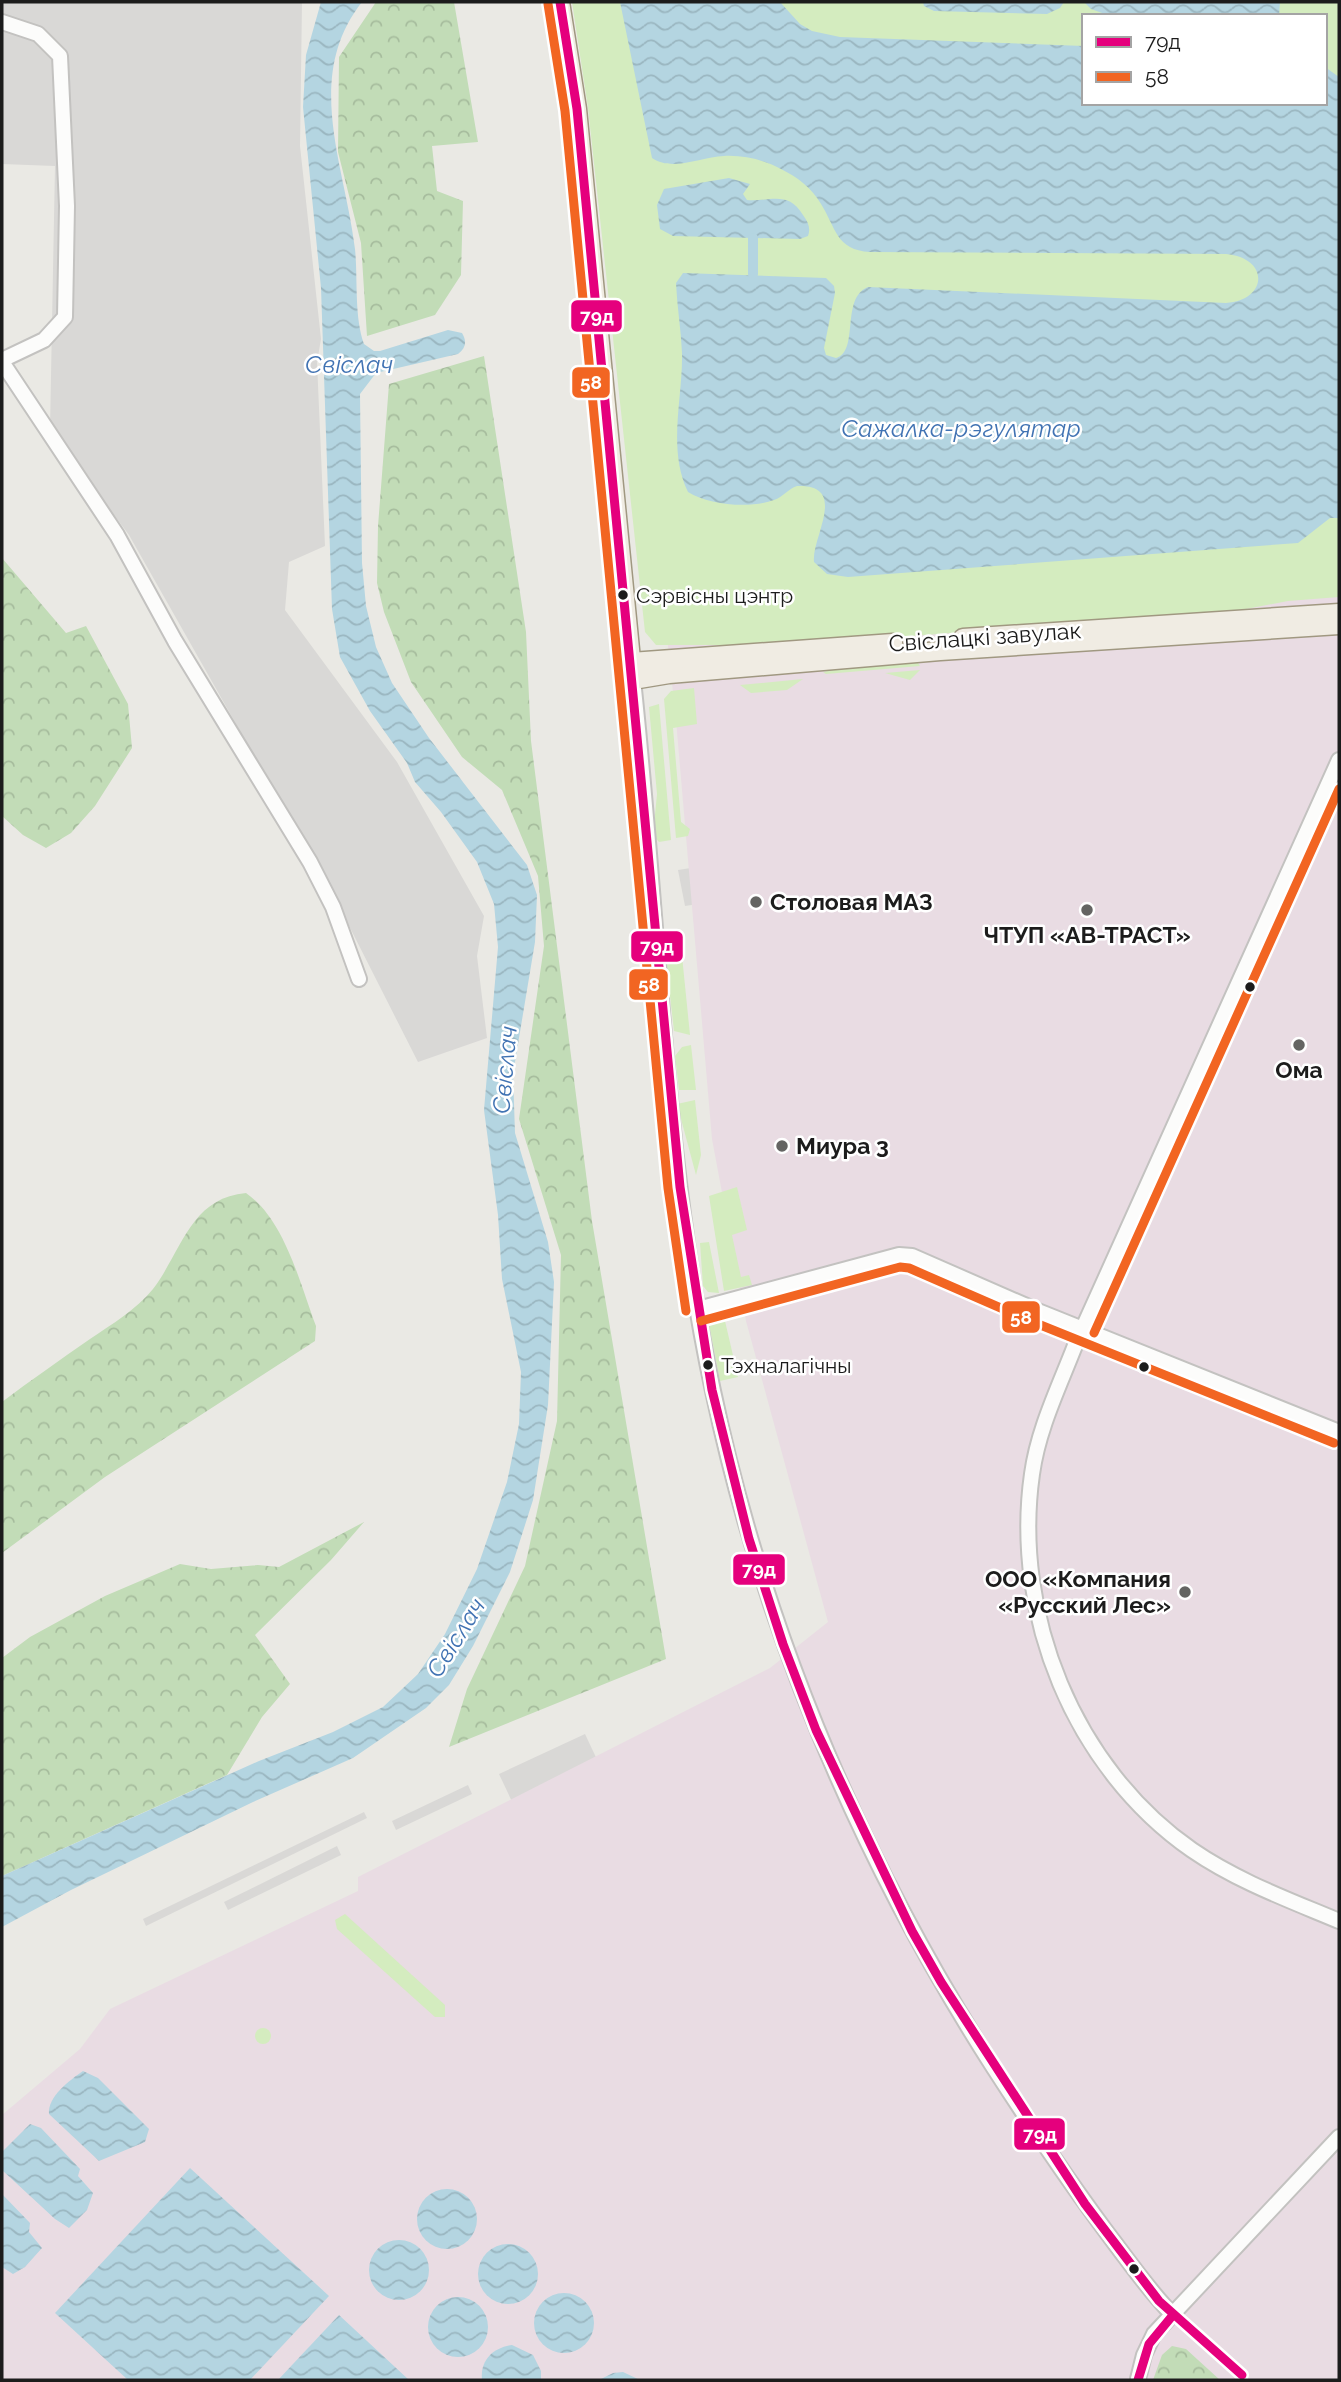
<svg xmlns="http://www.w3.org/2000/svg" width="1341" height="2382" viewBox="0 0 1341 2382" font-family="Raleway,sans-serif">
	<defs>
		<pattern id="forest-crowns" width="20" height="18" patternUnits="userSpaceOnUse" patternTransform="scale(1.75)"><rect width="20" height="18" fill="#c2dcb7"/><path d="M2 6a3 3 0 1 1 6 0M12 15a3 3 0 1 1 6 0" fill="none" stroke="#a6bc9d"/></pattern>
		<pattern id="water-waves" width="16" height="10" patternUnits="userSpaceOnUse" patternTransform="scale(1.75)"><rect width="16" height="10" fill="#b4d5e1"/><path d="M0 5q4-4 8 0t8 0" fill="none" stroke="#9ab6c0"/></pattern>
	</defs>
	<rect width="100%" height="100%" fill="#eae9e4"/>
	<g fill="#d9d8d6">
		<path d="M2 2H302L300 146 321 339 317 362 325 546 289 562 285 610 397 762 484 916 477 956 487 1038 418 1062 339 906 129 535 50 429 55 166 2 164Z"/>
		<path d="M697 867 704 903 685 906 678 870Z"/>
		<path d="M585 1734 601 1768 515 1808 499 1774Z"/>
		<path d="M468 1785 472 1794 396 1830 392 1821Z"/>
		<path d="M364 1812 367 1818 146 1926 143 1919Z"/>
		<path d="M337 1846 341 1855 228 1910 224 1902Z"/>
	</g>
	<path fill="#e9dce3" fill-rule="evenodd" d="M1339 2V2380H2V2115L80 2049 110 2009 358 1891V1877L770 1668 828 1622 746 1321 712 1139 676 720 601 27ZM1084 16H1325V103H1084Z"/>
	<g fill="#d4ecbf" fill-rule="evenodd">
		<path d="M572 2H1339V597L1288 601 1225 613 788 645H656L645 632 588 108ZM1084 16H1325V103H1084Z"/>
		<path d="M916 660 920 666 826 674 823 672 855 665Z"/>
		<path d="M920 670 910 680 885 673Z"/>
		<path d="M803 679 787 690 751 693 740 685Z"/>
		<path d="M694 688 697 724 673 728 681 822 690 829 688 836 676 838 664 699 671 691Z"/>
		<path d="M659 704 671 840 659 842 653 835 657 794 649 707Z"/>
		<path d="M671 936H680L690 1035 674 1031 664 943Z"/>
		<path d="M691 1045 696 1090H679L675 1056 682 1047Z"/>
		<path d="M695 1100 701 1155 696 1175 677 1104Z"/>
		<path d="M737 1187 747 1230 732 1235 741 1277 749 1275 752 1285 724 1291 709 1196Z"/>
		<path d="M709 1242 719 1293 708 1292 703 1286 700 1243Z"/>
		<path d="M722 1308 738 1377 720 1381 708 1319 714 1310Z"/>
		<path d="M345 1914 445 2005V2017H435L337 1929 335 1920Z"/>
		<circle cx="263" cy="2036" r="8"/>
	</g>
	<g fill="url(#forest-crowns)">
		<path d="M376 2H454L478 142 432 146 437 191 463 201 461 275 435 315 367 336 361 243 338 152 339 57Z"/>
		<path d="M484 356 526 632 531 741 592 1221 666 1659 449 1747 467 1689 525 1566 557 1421 561 1255 519 1119 544 946 538 876 502 790 462 757 411 682 384 612 377 583 378 526 389 384Z"/>
		<path d="M2 558 66 633 86 626 128 704 132 748 95 806 71 833 46 848 23 835 2 816Z"/>
		<path d="M246 1193C285 1220 300 1284 316 1326L315 1341 105 1477 2 1553V1402C31 1380 60 1360 90 1339 112 1324 136 1310 153 1289 182 1251 190 1198 246 1193Z"/>
		<path d="M364 1522 331 1560 255 1635 290 1684 262 1717 227 1775 2 1876V1658L30 1637 105 1596 180 1564 211 1569 258 1565 279 1567Z"/>
		<path d="M1172 2346 1186 2349 1220 2380H1153L1162 2355Z"/>
	</g>
	<g fill="url(#water-waves)">
		<path d="M321 2H362C303 77 345 165 355 249 358 279 354 316 364 344L374 351H380L448 330 462 333C467 341 466 348 458 354L376 373 360 394 362 563 366 606 376 647 392 683 429 738 527 865 537 895 535 942 513 1074 515 1133 548 1242 554 1282 548 1405 533 1500 510 1572 473 1646 449 1685 426 1708 353 1758 253 1802 71 1890 2 1927V1876L259 1761 333 1732 383 1707 418 1674 445 1634 477 1569 507 1482 519 1424 521 1372 502 1279 498 1215 484 1110 498 947 494 904 477 862 441 812 415 782 407 763 370 711 340 657 332 609 321 288 303 107 306 55Z"/>
		<path d="M620 2H780L800 24 812 31 840 37 1084 46V103H1325V67L1339 77V518H1330L1298 543 848 577 827 574 814 562C811 538 850 484 797 486 788 489 783 497 774 500 750 509 709 505 688 492 667 449 683 398 682 353 681 330 677 306 676 283L683 273 826 278 834 286 835 293 824 348 826 355 836 358C860 351 840 298 868 287L1226 303C1268 300 1270 258 1226 254L870 252C836 250 836 228 821 204 812 188 797 177 781 169 764 160 744 155 724 156 701 157 672 172 652 158Z"/>
		<path d="M923 2H1064L1060 8 1047 14 934 11 924 6Z"/>
		<path d="M1084 2H1280L1279 16 1105 14 1091 9Z"/>
		<path d="M729 178 750 184 743 194 747 200C770 202 788 190 803 215 808 222 811 228 808 236L800 239 673 236 660 229 657 205 664 189Z"/>
		<path d="M83 2071 98 2078 149 2129 145 2142 99 2161 49 2114C47 2097 70 2080 83 2071Z"/>
		<path d="M30 2124 41 2128 80 2169 78 2176 93 2193 87 2210 69 2228 55 2219 2 2170V2152Z"/>
		<path d="M190 2168 329 2296 250 2380H128L55 2313Z"/>
		<circle cx="447" cy="2219" r="30"/>
		<path d="M2 2194 30 2223 29 2232 42 2248 25 2267 13 2274 2 2267Z"/>
		<circle cx="399" cy="2270" r="30"/>
		<circle cx="508" cy="2274" r="30"/>
		<circle cx="564" cy="2323" r="30"/>
		<circle cx="458" cy="2327" r="30"/>
		<path d="M339 2315 409 2380H278Z"/>
		<path d="M512 2345 533 2355 541 2371V2380H482C480 2361 492 2348 512 2345Z"/>
		<path d="M623 2372 640 2380H599L613 2373Z"/>
	</g>
	<g fill="none" stroke-linecap="round" stroke-linejoin="round">
		<path stroke="#b4d5e1" stroke-width="10" d="M753 238V274"/>
		<defs>
			<g id="minor">
				<path d="M2 22 38 34 60 56 67 206 65 317 44 340 2 360"/>
				<path d="M2 362 117 535 175 641 310 862 333 907 359 979"/>
				<path d="M633 680C659 917 663 1158 713 1391 764 1631 860 1858 992 2065 1032 2127 1073 2188 1117 2246 1135 2270 1152 2294 1173 2315"/>
				<path d="M1339 760 1074 1348C1058 1389 1038 1430 1032 1474 1012 1614 1074 1768 1192 1850 1237 1881 1289 1900 1339 1921"/>
				<path d="M698 1309 899 1255 912 1256 1038 1311 1339 1432"/>
				<path d="M1138 2379 1144 2355 1154 2334 1339 2137"/>
			</g>
			<g id="major">
				<path d="M560 2 577 109 633 680 669 674 940 651 1339 625"/>
				<path d="M963 638 1339 613"/>
				<path d="M631 662 893 643"/>
			</g>
		</defs>
		<use href="#minor" stroke="#c3c2c0" stroke-width="18"/>
		<use href="#major" stroke="#a09881" stroke-width="21"/>
		<use href="#minor" stroke="#fcfcfb" stroke-width="14"/>
		<use href="#major" stroke="#f0ece3" stroke-width="18"/>
		<defs>
			<g id="bus-1">
				<path d="M560 2 577 109 680 1187 712 1390 749 1539 783 1644 816 1730 912 1931 941 1982 1085 2204 1159 2301 1242 2375"/>
				<path d="M1138 2380 1149 2344 1173 2315"/>
			</g>
			<g id="bus-2">
				<path d="M548 4 565 111 668 1188 686 1311"/>
				<path d="M701 1321 900 1267 909 1268 1033 1322 1334 1443"/>
				<path d="M1094 1333 1339 789"/>
			</g>
		</defs>
		<use href="#bus-1" stroke="#fff" stroke-width="14"/>
		<use href="#bus-2" stroke="#fff" stroke-width="14"/>
		<use href="#bus-1" stroke="#e5007d" stroke-width="9"/>
		<use href="#bus-2" stroke="#f26522" stroke-width="9"/>
	</g>
	<g fill="#1c1c1c" stroke="#fff" stroke-width="2.5">
		<circle cx="623" cy="595" r="6"/>
		<circle cx="1250" cy="987" r="6"/>
		<circle cx="708" cy="1365" r="6"/>
		<circle cx="1144" cy="1367" r="6"/>
		<circle cx="1134" cy="2269" r="6"/>
	</g>
	<g fill="#646462" stroke="#fff" stroke-width="2.5">
		<circle cx="756" cy="902" r="7"/>
		<circle cx="1087" cy="910" r="7"/>
		<circle cx="1299" cy="1045" r="7"/>
		<circle cx="782" cy="1146" r="7"/>
		<circle cx="1185" cy="1592" r="7"/>
	</g>
	<g text-anchor="middle" stroke-width="5" stroke-linejoin="round" paint-order="stroke">
		<g font-size="21" fill="#1c1c1c" stroke="#fff" text-anchor="start">
			<text x="636" y="603">Сэрвісны цэнтр</text>
			<text x="721" y="1373">Тэхналагічны</text>
		</g>
		<g font-size="23" fill="#1c1c1c" stroke="#fff">
			<text transform="translate(985 637) rotate(-4)" y="8">Свіслацкі завулак</text>
		</g>
		<g font-size="23" font-weight="bold" fill="#1c1c1c" stroke="#fff" text-anchor="start">
			<text x="770" y="910">Столовая МАЗ</text>
			<text x="1087" y="943" text-anchor="middle">ЧТУП «АВ-ТРАСТ»</text>
			<text x="1299" y="1078" text-anchor="middle">Ома</text>
			<text x="796" y="1154">Миура 3</text>
			<text x="1171" y="1587" text-anchor="end">ООО «Компания<tspan x="1171" dy="26">«Русский Лес»</tspan></text>
		</g>
		<g font-size="24" font-style="italic" fill="#4173b3" stroke="#fff">
			<text x="349" y="373">Свіслач</text>
			<text x="961" y="437">Сажалка-рэгулятар</text>
			<text transform="translate(505 1070) rotate(-85)" y="8">Свіслач</text>
			<text transform="translate(456 1638) rotate(-58)" y="8">Свіслач</text>
		</g>
	</g>
	<g stroke="#fff" stroke-width="2.5">
		<rect x="570" y="299" width="53" height="34" rx="7" fill="#e5007d"/>
		<rect x="571" y="366" width="40" height="33" rx="7" fill="#f26522"/>
		<rect x="630" y="930" width="54" height="33" rx="7" fill="#e5007d"/>
		<rect x="628" y="968" width="41" height="33" rx="7" fill="#f26522"/>
		<rect x="1001" y="1300" width="40" height="34" rx="7" fill="#f26522"/>
		<rect x="732" y="1553" width="54" height="33" rx="7" fill="#e5007d"/>
		<rect x="1013" y="2117" width="53" height="34" rx="7" fill="#e5007d"/>
	</g>
	<g font-size="19" text-anchor="middle" font-weight="bold" fill="#fff">
		<text x="597" y="323">79д</text>
		<text x="591" y="389">58</text>
		<text x="657" y="953">79д</text>
		<text x="649" y="991">58</text>
		<text x="1021" y="1324">58</text>
		<text x="759" y="1576">79д</text>
		<text x="1040" y="2141">79д</text>
	</g>
	<rect width="1341" height="2382" fill="none" stroke="#1c1c1c" stroke-width="7"/>
	<rect x="1082" y="14" width="245" height="91" fill="#ffffff" stroke="#a4a4a4" stroke-width="2"/>
	<rect x="1096" y="37" width="35" height="10" fill="#e5007d" stroke="#a4a4a4" stroke-width="2"/>
	<text x="1145" y="49" font-size="21" fill="#1c1c1c">79д</text>
	<rect x="1096" y="72" width="35" height="10" fill="#f26522" stroke="#a4a4a4" stroke-width="2"/>
	<text x="1145" y="84" font-size="21" fill="#1c1c1c">58</text>
</svg>
